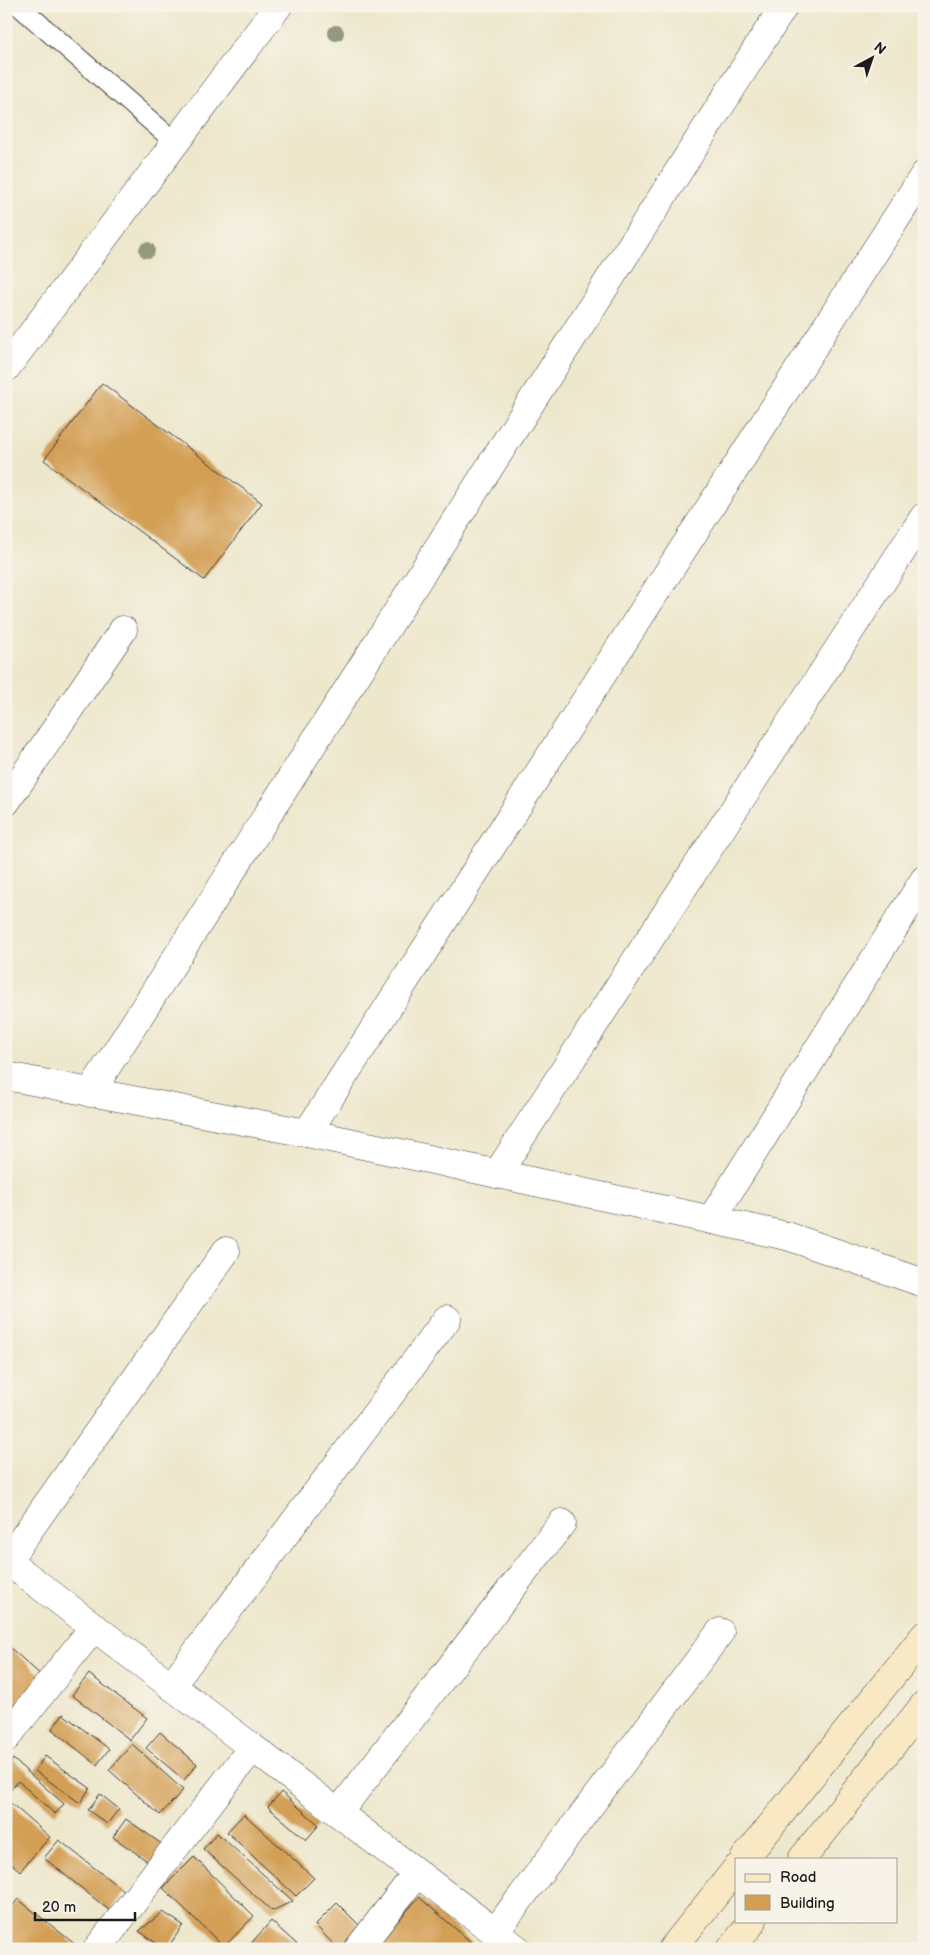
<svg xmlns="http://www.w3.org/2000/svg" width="930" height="1955" viewBox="0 0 930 1955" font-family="'Balsamiq Sans',sans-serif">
	<rect width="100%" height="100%" fill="#f7f3e8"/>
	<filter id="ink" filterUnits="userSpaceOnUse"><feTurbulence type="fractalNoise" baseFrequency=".02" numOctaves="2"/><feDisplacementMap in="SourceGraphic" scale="10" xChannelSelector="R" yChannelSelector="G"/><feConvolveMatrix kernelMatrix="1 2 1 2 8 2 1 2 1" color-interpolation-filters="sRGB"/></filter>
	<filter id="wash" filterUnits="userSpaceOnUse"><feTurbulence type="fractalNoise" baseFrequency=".0096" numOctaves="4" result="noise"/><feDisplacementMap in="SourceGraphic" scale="20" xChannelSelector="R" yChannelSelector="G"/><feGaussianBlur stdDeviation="1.12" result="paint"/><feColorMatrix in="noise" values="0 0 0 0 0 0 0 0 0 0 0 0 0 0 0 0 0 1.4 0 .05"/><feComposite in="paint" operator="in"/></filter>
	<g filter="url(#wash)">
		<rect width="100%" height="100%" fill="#ede7cc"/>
		<g id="blocks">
			<g fill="#d39f55">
				<path d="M102 383 262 503 204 580 44 460Z"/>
				<path d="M6 1644 42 1676 15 1706 6 1698Z"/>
				<path d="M89 1674 147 1718 130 1740 72 1695Z"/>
				<path d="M63 1714 109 1749 97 1765 52 1729Z"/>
				<path d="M160 1732 197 1764 184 1780 146 1748Z"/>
				<path d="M132 1744 183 1790 160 1815 109 1770Z"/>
				<path d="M45 1756 90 1788 80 1803 35 1771Z"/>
				<path d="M13 1759 64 1804 55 1814 18 1781 8 1793 6 1791V1768Z"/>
				<path d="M281 1792 319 1825 306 1840 268 1807Z"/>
				<path d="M100 1794 119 1809 107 1824 88 1810Z"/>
				<path d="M6 1799 50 1837 20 1871 6 1859Z"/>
				<path d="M244 1814 314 1878 296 1896 227 1832Z"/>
				<path d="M126 1819 166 1847 153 1865 113 1837Z"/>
				<path d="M217 1833 293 1901 272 1911 203 1849Z"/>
				<path d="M59 1840 125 1892 110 1911 44 1858Z"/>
				<path d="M194 1857 254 1916 224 1947 163 1888Z"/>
				<path d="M419 1897 473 1944 469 1949H383L378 1944Z"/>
				<path d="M18 1899 81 1949H15L6 1942V1914Z"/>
				<path d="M337 1903 364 1930 346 1949H338L315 1925Z"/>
				<path d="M163 1912 183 1925 167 1949H164L139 1931Z"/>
				<path d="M271 1921 302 1949H246Z"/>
			</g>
		</g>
	</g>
	<g filter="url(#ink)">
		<use href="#blocks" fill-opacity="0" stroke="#3b3a36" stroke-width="1"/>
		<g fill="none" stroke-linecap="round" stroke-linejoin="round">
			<defs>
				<path id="lane" d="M19 6 176 143"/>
				<g id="street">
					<path d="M6 368 278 6"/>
					<path d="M6 802 123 630"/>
					<path d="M6 1076 307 1133 787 1236 924 1283"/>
					<path d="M90 1093 784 6"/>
					<path d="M307 1133 924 175"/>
					<path d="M497 1174 924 517"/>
					<path d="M711 1220 924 880"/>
					<path d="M6 1560 517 1949"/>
					<path d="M7 1561 226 1251"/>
					<path d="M171 1686 447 1319"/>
					<path d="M6 1738 94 1627"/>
					<path d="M338 1813 562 1523"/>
					<path d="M495 1932 720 1632"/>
					<path d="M97 1949 252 1748"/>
					<path d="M358 1949 417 1873"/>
				</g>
				<g id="secondary">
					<path d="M744 1859 924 1636"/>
					<path d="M802 1859 924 1705"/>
					<path d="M672 1949 736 1869"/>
					<path d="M731 1949 753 1921"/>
				</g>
			</defs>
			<use href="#lane" stroke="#3b3a36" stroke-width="21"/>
			<use href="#street" stroke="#3b3a36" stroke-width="29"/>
			<use href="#secondary" stroke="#3b3a36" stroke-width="29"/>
			<use href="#lane" stroke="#fff" stroke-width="19"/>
			<use href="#street" stroke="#fff" stroke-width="28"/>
			<use href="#secondary" stroke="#f8e8c3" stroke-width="28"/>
		</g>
		<g fill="#93997d">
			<circle cx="336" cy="33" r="8"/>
			<circle cx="147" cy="250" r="8"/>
		</g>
	</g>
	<rect width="930" height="1955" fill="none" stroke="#f7f3e8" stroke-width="25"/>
	<rect x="735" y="1858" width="162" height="65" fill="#f7f3e8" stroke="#9f9d96"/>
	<rect x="745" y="1874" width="25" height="8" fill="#f8e8c3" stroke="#9f9d96"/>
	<text x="780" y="1882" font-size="15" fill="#1c1c1c">Road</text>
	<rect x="745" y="1895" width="25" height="15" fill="#d39f55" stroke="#9f9d96"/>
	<text x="780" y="1908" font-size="15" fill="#1c1c1c">Building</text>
	<g transform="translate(872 58) rotate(40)" stroke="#f7f3e8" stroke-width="4" paint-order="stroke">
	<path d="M0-4L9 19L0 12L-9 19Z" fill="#1c1c1c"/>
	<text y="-8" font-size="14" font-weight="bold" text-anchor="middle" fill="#1c1c1c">N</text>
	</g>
	<path d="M35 1912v8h100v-8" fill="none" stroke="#1c1c1c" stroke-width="2.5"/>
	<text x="42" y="1912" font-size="15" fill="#1c1c1c" stroke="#f7f3e8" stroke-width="4" paint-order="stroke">20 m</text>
</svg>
